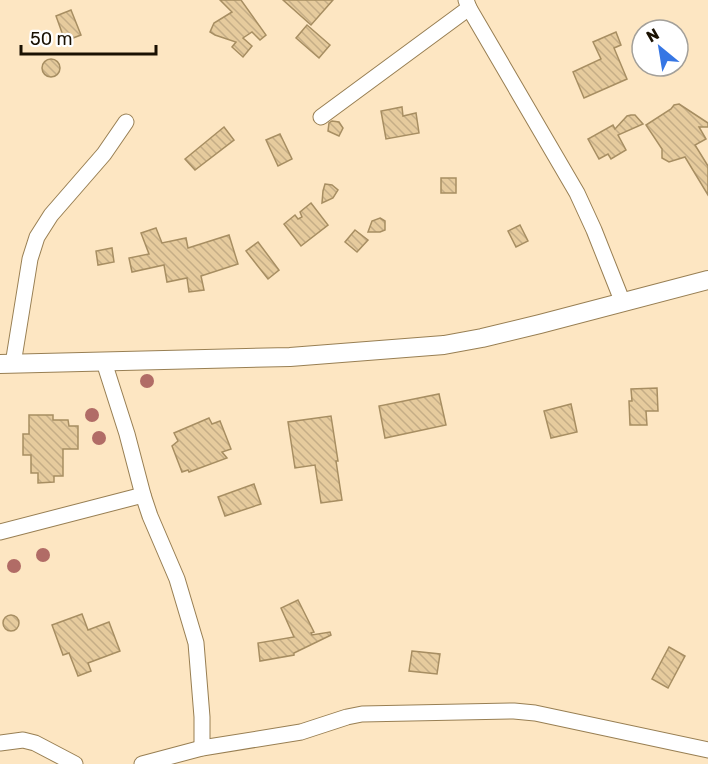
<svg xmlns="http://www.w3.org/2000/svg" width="708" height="764" viewBox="0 0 708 764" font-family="Rubik,sans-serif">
	<defs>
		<pattern id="building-back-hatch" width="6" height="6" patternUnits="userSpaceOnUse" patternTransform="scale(1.5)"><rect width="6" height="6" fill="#e6cb9d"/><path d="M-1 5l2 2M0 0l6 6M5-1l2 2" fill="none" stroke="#c5ad86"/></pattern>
	</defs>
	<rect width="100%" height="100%" fill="#fde6c2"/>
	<g fill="url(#building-back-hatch)" stroke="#a78e62" stroke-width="1.5">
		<path d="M220 0H241L266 35 260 40 252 32 243 38 252 46 243 57 232 47 236 42 215 35 210 32 214 23 232 12Z"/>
		<path d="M283 0H333L311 25Z"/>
		<path d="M71 10 81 35 65 41 56 16Z"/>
		<path d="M307 25 330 45 319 58 296 38Z"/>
		<path d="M616 32 621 45 614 48 627 79 584 98 573 72 601 59 593 42Z"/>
		<circle cx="51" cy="68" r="9"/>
		<path d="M679 104 708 123V127H699L706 139 695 145 708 166V195L685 157 669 162 662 158V149L646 125 671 109 674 105Z"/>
		<path d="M402 107 403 116 416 113 419 133 386 139 381 111Z"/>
		<path d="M631 115H635L643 124 618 135 626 150 611 159 608 154 599 159 588 139 613 125 615 129 627 116Z"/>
		<path d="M332 121 339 122 343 128 339 136 328 131 329 123Z"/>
		<path d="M224 127 234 140 195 170 185 159Z"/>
		<path d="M280 134 292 159 278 166 266 140Z"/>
		<rect x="441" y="178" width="15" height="15"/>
		<path d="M325 184 332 185 338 190 333 198 322 203 323 191Z"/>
		<path d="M311 203 328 225 301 246 284 224 295 215 298 219 302 217 300 212Z"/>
		<path d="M380 218 385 221V230L380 232H368L372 221Z"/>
		<path d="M520 225 528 241 516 247 508 231Z"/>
		<path d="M156 228 162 243 186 238 188 248 229 235 238 264 201 276 204 290 189 292 187 278 167 282 164 265 132 272 129 258 149 254 141 233Z"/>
		<path d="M355 230 368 240 357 252 345 242Z"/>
		<path d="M258 242 279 270 268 279 246 251Z"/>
		<path d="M112 248 114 262 98 265 96 251Z"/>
		<path d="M657 388 658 411H646L647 425H630L629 401H632L631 389Z"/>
		<path d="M439 394 446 425 385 438 379 406Z"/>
		<path d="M571 404 577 432 551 438 544 411Z"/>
		<path d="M29 415H53V420H68L69 426H78V449H63V476H54V482L38 483V473H31V455H23V434H29Z"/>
		<path d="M331 416 338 461H336L342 500 321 503 315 465 295 468 288 422Z"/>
		<path d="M209 418 212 424 220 421 231 449 222 452 227 458 189 472 188 470 182 472 172 446 178 441 174 433Z"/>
		<path d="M254 484 261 504 225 516 218 497Z"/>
		<path d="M298 600 314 632 311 633 312 635 330 632 331 635 294 653V655L260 661 258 643 294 637 281 608Z"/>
		<path d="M82 614 88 630 109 622 120 651 88 663 91 671 78 676 69 653 63 655 52 625Z"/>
		<circle cx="11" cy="623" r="8"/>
		<path d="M669 647 685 656 668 688 652 679Z"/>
		<path d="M412 651 440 654 437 674 409 671Z"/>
	</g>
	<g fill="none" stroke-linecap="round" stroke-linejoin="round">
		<defs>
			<g id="minor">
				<path d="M469 8 577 193 594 230 623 303"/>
				<path d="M321 117 469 8 466 0"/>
				<path d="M104 362 127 434 143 495 150 516 177 579 196 643 202 717V748"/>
				<path d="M13 364 30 259 37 237 51 215 104 154 126 122"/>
				<path d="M0 532 143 495"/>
				<path d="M0 743 23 740 35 743 75 764"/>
				<path d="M142 764 202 748 301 732 347 717 362 714 514 711 535 713 708 750"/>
			</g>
			<path id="tertiary" d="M0 364 290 357 444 345 482 338 540 324 708 280"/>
		</defs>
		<use href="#minor" stroke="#987f53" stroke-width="17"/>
		<use href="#tertiary" stroke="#987f53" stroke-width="20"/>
		<use href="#minor" stroke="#fff" stroke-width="15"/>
		<use href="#tertiary" stroke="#fff" stroke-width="18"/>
	</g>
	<g fill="#b16c66">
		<circle cx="147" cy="381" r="7"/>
		<circle cx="92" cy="415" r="7"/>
		<circle cx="99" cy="438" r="7"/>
		<circle cx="43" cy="555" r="7"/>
		<circle cx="14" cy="566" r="7"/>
	</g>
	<g transform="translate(660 48) rotate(330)"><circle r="28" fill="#ffffff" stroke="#a3a09a" stroke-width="1.5"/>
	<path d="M0-4.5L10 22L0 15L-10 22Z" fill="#3676e4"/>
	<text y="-9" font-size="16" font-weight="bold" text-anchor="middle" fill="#1a1102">N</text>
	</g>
	<path d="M21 45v9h135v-9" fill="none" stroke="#1a1102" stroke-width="3"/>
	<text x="30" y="45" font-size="18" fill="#1a1102" stroke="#ffffff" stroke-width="4.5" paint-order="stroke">50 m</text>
</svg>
